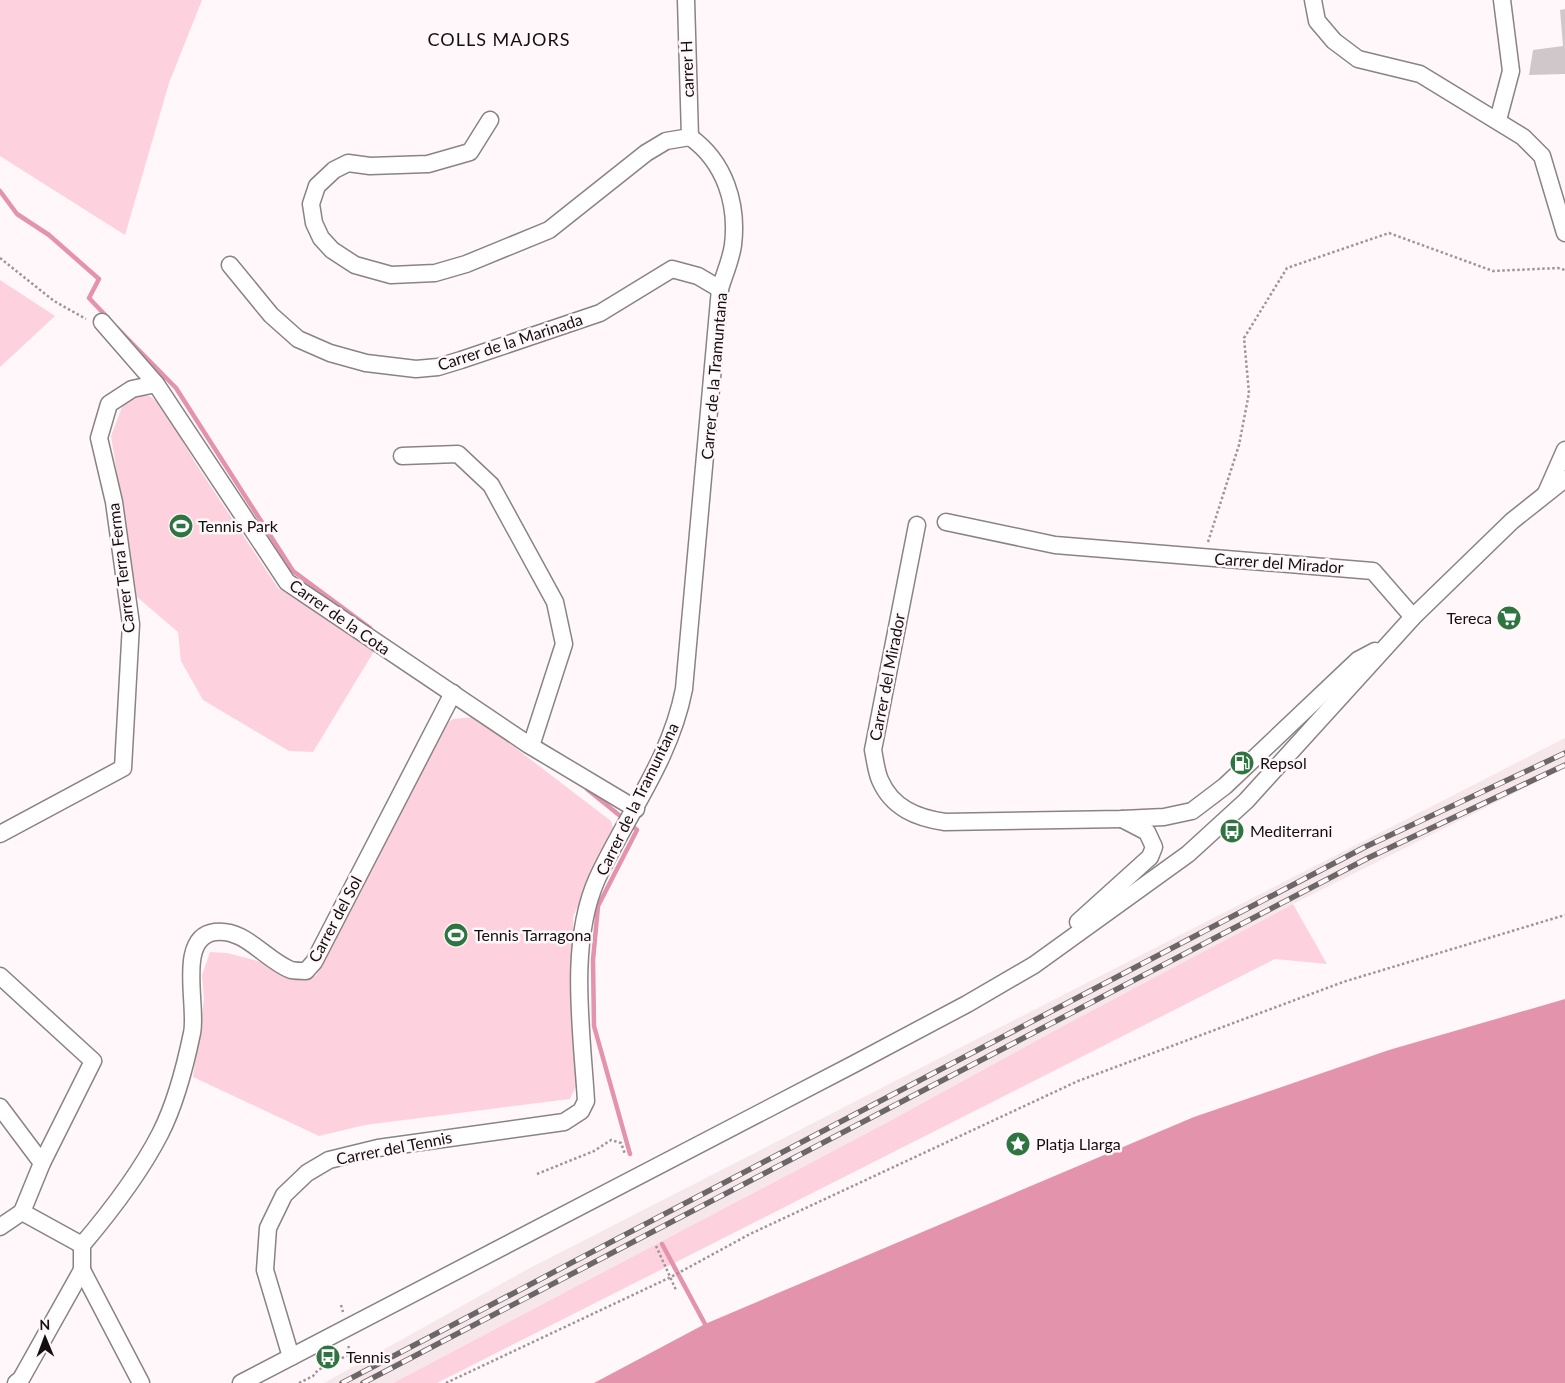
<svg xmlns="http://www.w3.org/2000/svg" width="1565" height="1383" viewBox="0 0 1565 1383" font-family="Lato,sans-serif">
	<rect width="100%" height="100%" fill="#fff7f9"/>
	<path fill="#f6e7eb" d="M1565 738V768L1293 904 1076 1019 886 1123 393 1383H324L528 1269Z"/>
	<g fill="#fdd2de">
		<path d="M0 0H202L169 83 125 235 0 156Z"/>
		<path d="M0 280 55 316 0 367Z"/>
		<path d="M133 396H150L161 405 196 464 278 588 376 648 313 752 289 751 203 700 181 661 178 632 137 597 111 436 124 402Z"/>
		<path d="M475 717 611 821 613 828 573 917 579 1080 570 1099 365 1125 319 1136 193 1077 204 999 202 975 210 952 227 953 316 976 445 725 453 719Z"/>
		<path d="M1293 904 1327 964 1275 959 437 1383H393L886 1123 1076 1019Z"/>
	</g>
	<path fill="#e493ad" d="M1565 999V1383H594L705 1324 1194 1117 1389 1050Z"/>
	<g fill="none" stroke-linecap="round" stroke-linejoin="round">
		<g stroke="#e493ad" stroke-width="4.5">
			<path d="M0 191 17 214 49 235 99 279 89 298 107 317"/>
			<path d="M117 328 176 388 293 571 370 628"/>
			<path d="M587 789 624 819"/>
			<path d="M630 824 637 830 598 906 593 960 594 1026 630 1154"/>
			<path d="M662 1244 705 1324"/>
		</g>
	</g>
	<path fill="#cfc7c9" d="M1565 9V74L1529 75 1533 50 1563 46 1560 10Z"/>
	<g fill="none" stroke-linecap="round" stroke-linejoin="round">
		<defs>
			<g id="minor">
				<path d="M686 0 690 137"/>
				<path d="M1313 0 1317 21 1334 41 1358 59 1420 74 1523 137 1542 156 1565 233"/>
				<path d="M1498 120 1511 71 1502 0"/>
				<path d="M230 265 271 315 298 339 330 353 366 363 416 369 438 367 461 360 600 313 672 269 698 276 720 289"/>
				<path d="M102 322 156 384 287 582 529 745 636 809"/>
				<path d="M402 456 458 454 491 485 555 602 564 644 531 746"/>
				<path d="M1546 493 1565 450"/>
				<path d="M946 522 1055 545 1373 571 1413 617"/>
				<path d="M917 525 873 750C875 759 876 771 880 780 892 808 917 818 945 822L1122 819 1164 817 1192 811 1225 786 1358 660 1375 651"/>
				<path d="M0 834 123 768 131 624 114 502 99 438 109 404 132 389 156 384"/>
				<path d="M1078 922 1150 857 1154 847 1147 832 1122 819"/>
				<path d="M0 976 93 1061 42 1163 22 1212"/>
				<path d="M0 1107 42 1163"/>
				<path d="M22 1212 82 1245"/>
				<path d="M0 1227 22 1212"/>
				<path d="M82 1270 141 1383"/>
				<path d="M291 1357 265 1270 268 1228 284 1195 307 1173 329 1160 378 1148 564 1122 581 1111 586 1101C582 1032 568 944 597 879 627 814 670 761 684 689L720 289C724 275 731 260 733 245 738 204 725 162 690 137L666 141 646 153 549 230 466 264 435 273 391 275 355 265 332 250 321 238 314 223 311 204 317 186 334 170 348 163 370 166 428 164 470 152 490 120"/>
				<path d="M16 1383 21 1379 82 1270V1245C110 1212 140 1173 160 1134 176 1103 185 1067 192 1033 198 1007 176 937 215 932 245 928 265 960 291 970 296 971 302 971 306 971L314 962 453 693"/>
				<path d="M241 1383 854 1064 967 1004 1034 965 1188 854 1246 801 1413 617 1512 521 1565 479"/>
			</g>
		</defs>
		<use href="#minor" stroke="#898384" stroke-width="19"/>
		<g stroke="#9c9698" stroke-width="2.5" stroke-dasharray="2.5 2.5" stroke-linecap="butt">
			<path d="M0 258 54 301 86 319"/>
			<path d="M1208 542 1239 445 1249 393 1244 338 1287 268 1389 233 1493 271 1558 268 1565 270"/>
			<path d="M537 1174 594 1151 611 1140 621 1143 625 1154"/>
			<path d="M656 1246 676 1290"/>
			<path d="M341 1305 343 1312"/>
			<path d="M299 1383 313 1376 318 1370 350 1354 348 1344"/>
			<path d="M446 1383 671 1277 750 1234 1078 1081 1343 982 1565 915"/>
		</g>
		<use href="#minor" stroke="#fff" stroke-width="16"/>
		<defs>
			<g id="rail">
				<path d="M342 1383 1365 847 1565 753"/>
				<path d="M363 1383 1368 858 1565 765"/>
			</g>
		</defs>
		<use href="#rail" stroke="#6b6667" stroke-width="5.5"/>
		<use href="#rail" stroke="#fff7f9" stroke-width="4" stroke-dasharray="11" stroke-linecap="butt"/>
	</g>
	<defs>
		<symbol id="stadium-disc" viewBox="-11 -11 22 22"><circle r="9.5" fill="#2e7541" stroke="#fff7f9"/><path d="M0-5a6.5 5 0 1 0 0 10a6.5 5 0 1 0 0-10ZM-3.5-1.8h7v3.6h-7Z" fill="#fff"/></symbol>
		<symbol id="supermarket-disc" viewBox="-11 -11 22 22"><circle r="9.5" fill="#2e7541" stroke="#fff7f9"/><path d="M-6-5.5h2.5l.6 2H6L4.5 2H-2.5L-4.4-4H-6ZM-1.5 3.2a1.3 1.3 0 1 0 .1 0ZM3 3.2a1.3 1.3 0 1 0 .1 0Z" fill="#fff"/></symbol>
		<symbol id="fuel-disc" viewBox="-11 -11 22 22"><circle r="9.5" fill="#2e7541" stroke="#fff7f9"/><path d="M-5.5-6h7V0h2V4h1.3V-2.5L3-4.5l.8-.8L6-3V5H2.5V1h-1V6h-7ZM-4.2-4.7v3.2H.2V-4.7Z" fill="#fff"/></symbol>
		<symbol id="bus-disc" viewBox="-11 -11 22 22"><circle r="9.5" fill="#2e7541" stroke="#fff7f9"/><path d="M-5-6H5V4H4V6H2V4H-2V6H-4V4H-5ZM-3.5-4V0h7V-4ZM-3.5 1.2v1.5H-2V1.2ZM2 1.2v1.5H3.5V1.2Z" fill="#fff"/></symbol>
		<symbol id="sight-disc" viewBox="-11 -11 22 22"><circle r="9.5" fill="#2e7541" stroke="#fff7f9"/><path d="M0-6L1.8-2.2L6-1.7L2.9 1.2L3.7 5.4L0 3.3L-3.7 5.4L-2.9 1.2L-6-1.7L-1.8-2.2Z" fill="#fff"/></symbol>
	</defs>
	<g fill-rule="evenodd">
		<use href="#stadium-disc" x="167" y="512" width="28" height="28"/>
		<use href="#supermarket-disc" x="1495" y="604" width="28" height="28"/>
		<use href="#fuel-disc" x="1228" y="749" width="28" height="28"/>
		<use href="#bus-disc" x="1218" y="817" width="28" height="28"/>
		<use href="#stadium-disc" x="442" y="921" width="28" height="28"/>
		<use href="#sight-disc" x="1004" y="1130" width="28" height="28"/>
		<use href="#bus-disc" x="314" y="1343" width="28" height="28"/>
	</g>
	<g text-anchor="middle" stroke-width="5" stroke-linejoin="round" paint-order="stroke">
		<g font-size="16" fill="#120f10" stroke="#fff7f9">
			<text transform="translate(687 69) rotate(-92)" y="6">carrer H</text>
			<text transform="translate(510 342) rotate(-18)" y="6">Carrer de la Marinada</text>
			<text transform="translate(714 376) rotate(-85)" y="6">Carrer de la Tramuntana</text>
			<text transform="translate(1279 563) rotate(4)" y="6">Carrer del Mirador</text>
			<text transform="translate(121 568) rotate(-97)" y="6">Carrer Terra Ferma</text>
			<text transform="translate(340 617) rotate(35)" y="6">Carrer de la Cota</text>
			<text transform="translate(887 677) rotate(-79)" y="6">Carrer del Mirador</text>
			<text transform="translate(637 799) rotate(-64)" y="6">Carrer de la Tramuntana</text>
			<text transform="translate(335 919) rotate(-62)" y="6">Carrer del Sol</text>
			<text transform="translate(394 1148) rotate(-11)" y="6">Carrer del Tennis</text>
		</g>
		<g font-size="16" fill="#120f10" stroke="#fff7f9" text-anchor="start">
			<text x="198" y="532">Tennis Park</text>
			<text x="1492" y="624" text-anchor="end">Tereca</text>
			<text x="1260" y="769">Repsol</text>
			<text x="1250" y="837">Mediterrani</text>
			<text x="474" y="941">Tennis Tarragona</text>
			<text x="1036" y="1150">Platja Llarga</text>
			<text x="346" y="1363">Tennis</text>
		</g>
		<g font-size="18" letter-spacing="1" fill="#120f10" stroke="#fff7f9">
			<text x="499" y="46">COLLS MAJORS</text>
		</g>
	</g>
	<g transform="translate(45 1338) rotate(359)" stroke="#fff7f9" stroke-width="4" paint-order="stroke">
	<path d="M0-4L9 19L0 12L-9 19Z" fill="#120f10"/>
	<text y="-8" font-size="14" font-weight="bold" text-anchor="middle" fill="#120f10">N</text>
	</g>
</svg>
